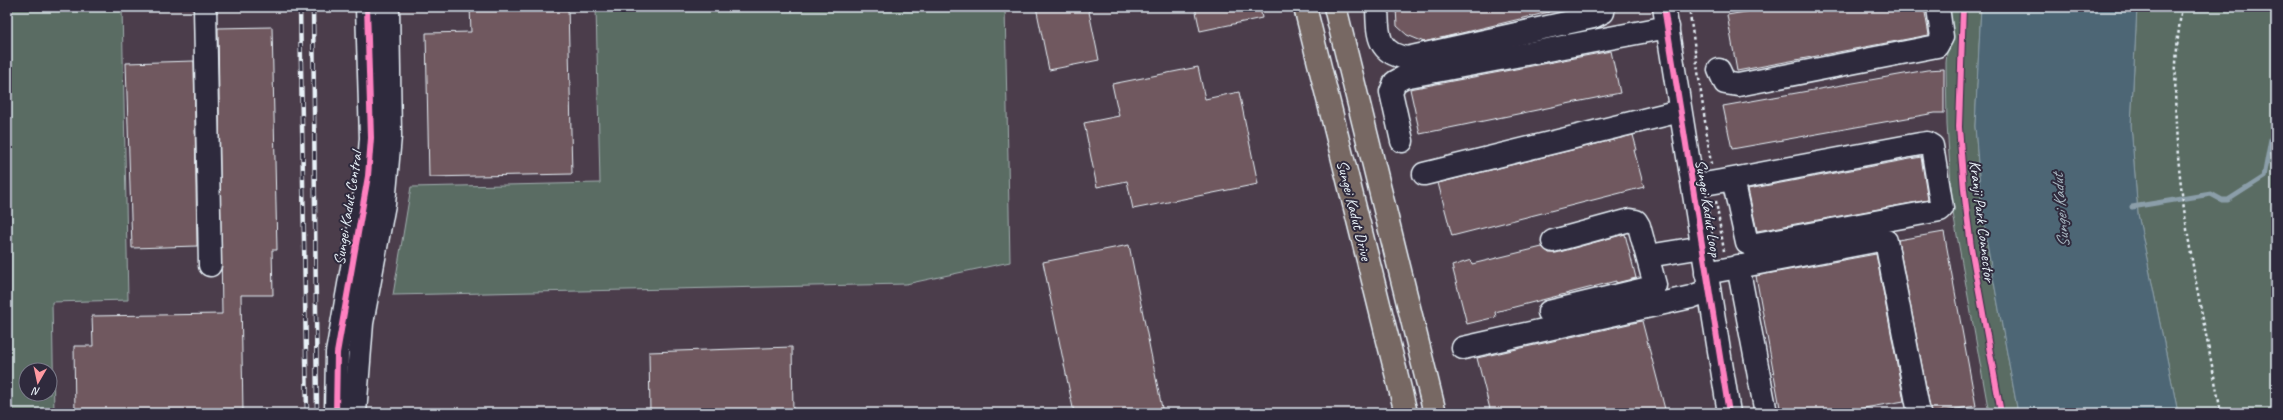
<svg xmlns="http://www.w3.org/2000/svg" width="2283" height="420" viewBox="0 0 2283 420" font-family="Caveat,sans-serif">
	<rect width="100%" height="100%" fill="#3c3344"/>
	<filter id="ink" filterUnits="userSpaceOnUse"><feTurbulence type="fractalNoise" baseFrequency=".025" numOctaves="2"/><feDisplacementMap in="SourceGraphic" scale="8" xChannelSelector="R" yChannelSelector="G"/><feConvolveMatrix kernelMatrix="1 2 1 2 8 2 1 2 1" color-interpolation-filters="sRGB"/></filter>
	<g filter="url(#ink)">
		<path fill="#4b3e4c" fill-rule="evenodd" d="M7 7H1951L1946 63 1947 125 1953 213 1989 413H7ZM26 370H50V394H26Z"/>
		<g fill="#5a6c64" stroke="#a1aeae" fill-rule="evenodd">
			<path d="M7 7H122L128 300 52 302 54 413H7ZM26 370H50V394H26Z"/>
			<path d="M596 7H1005L1010 262 906 284 393 295 411 187 600 183Z"/>
			<path d="M1951 7H1981L1975 126 1980 188 1987 244 2018 413H1989L1953 213 1947 125 1946 63Z"/>
			<path d="M2137 7H2276V413H2178L2138 214 2131 125Z"/>
		</g>
		<path fill="#4d6674" stroke="#8b9ea9" d="M1981 7H2137L2131 125 2138 214 2178 413H2018L1987 244 1980 188 1975 126Z"/>
		<g fill="none" stroke-linecap="round" stroke-linejoin="round">
			<path stroke="#8b9ea9" stroke-width="5" d="M2132 207 2211 194 2222 200H2228L2264 177 2271 139 2276 132"/>
		</g>
		<g fill="#6f595e" stroke="#e8f1f8">
			<path d="M470 7H568L572 174 429 177 426 33 471 32Z"/>
			<path d="M1036 7H1088L1099 60 1049 70Z"/>
			<path d="M1195 7H1260L1262 18 1200 31Z"/>
			<path d="M1396 7H1548L1549 12 1424 42 1407 35 1397 26Z"/>
			<path d="M1776 7H1924L1929 35 1737 71 1727 15Z"/>
			<path d="M272 27 277 250H272L273 295H241L243 413H75L74 346H93L92 316 222 314 218 28Z"/>
			<path d="M1611 51 1620 93 1420 134 1410 89Z"/>
			<path d="M194 61 197 246 132 248 126 63Z"/>
			<path d="M1198 67 1205 99 1239 92 1258 184 1133 209 1127 181 1097 187 1084 123 1119 116 1112 84Z"/>
			<path d="M1944 69V113H1935L1732 149 1723 106 1927 70Z"/>
			<path d="M1633 135 1637 150H1634L1644 187 1452 236 1438 183Z"/>
			<path d="M1921 157 1928 200 1757 231 1748 189Z"/>
			<path d="M1944 232 1976 406 1931 413 1898 240Z"/>
			<path d="M1625 234 1636 278 1616 283V281L1495 312 1496 317 1467 324 1452 266 1471 260 1472 264 1542 247 1549 253H1556Z"/>
			<path d="M1129 245 1163 413H1074L1043 262Z"/>
			<path d="M1876 254 1904 401 1836 413H1781L1756 276Z"/>
			<path d="M1642 321 1666 413H1491L1477 358Z"/>
			<path d="M792 347 793 413H650L649 352Z"/>
		</g>
		<g fill="none" stroke-linecap="round" stroke-linejoin="round">
			<defs>
				<g id="minor">
					<path d="M205 7 210 265"/>
					<path d="M1377 7C1378 33 1376 53 1407 58L1593 17 1603 12"/>
					<path d="M1664 7 1729 413"/>
					<path d="M1719 70 1725 83 1738 85 1937 46 1942 37 1938 7"/>
					<path d="M1402 141 1391 92 1395 82 1404 77 1668 27"/>
					<path d="M1424 174 1680 111"/>
					<path d="M1693 186 1733 179 1920 144 1927 143 1932 146 1942 208 1940 210 1751 245 1747 243 1733 179"/>
					<path d="M1648 256 1703 247"/>
					<path d="M1738 266 1766 413"/>
					<path d="M1706 273 1880 240 1886 241 1919 413"/>
					<path d="M1549 312 1653 287 1655 285 1639 226 1636 221 1630 220 1553 241"/>
					<path d="M1463 348 1691 297 1709 290"/>
					<path d="M336 413 337 353 368 176 371 138 367 7"/>
					<path d="M355 413 362 323 384 204 390 136 388 7"/>
				</g>
				<g id="major">
					<path d="M1305 7 1406 413"/>
					<path d="M1335 7 1435 413"/>
				</g>
			</defs>
			<use href="#minor" stroke="#e8f1f8" stroke-width="25"/>
			<use href="#major" stroke="#e8f1f8" stroke-width="25"/>
			<g stroke="#e8f1f8" stroke-width="2.5" stroke-dasharray="3 3" stroke-linecap="butt">
				<path d="M1689 7 1711 164"/>
				<path d="M2182 7C2160 141 2197 281 2221 413"/>
				<path d="M1716 201 1724 251"/>
			</g>
			<use href="#minor" stroke="#2f2a3d" stroke-width="22"/>
			<use href="#major" stroke="#776864" stroke-width="22"/>
			<defs>
				<g id="rail">
					<path d="M300 7 307 413"/>
					<path d="M313 7 317 413"/>
				</g>
			</defs>
			<use href="#rail" stroke="#e8f1f8" stroke-width="4.5"/>
			<use href="#rail" stroke="#2f2a3d" stroke-width="3" stroke-dasharray="9" stroke-linecap="butt"/>
			<defs>
				<g id="cycleway">
					<path d="M1664 7 1729 413"/>
					<path d="M1963 7 1959 127 1964 190 1971 247 2001 413"/>
					<path d="M336 413 337 353 368 176 371 138 367 7"/>
				</g>
			</defs>
			<use href="#cycleway" stroke="#2f2a3d" stroke-width="8"/>
			<use href="#cycleway" stroke="#ff80c0" stroke-width="6"/>
		</g>
	</g>
	<g text-anchor="middle" stroke-width="4" stroke-linejoin="round" paint-order="stroke">
		<g font-size="16" fill="#e8f1f8" stroke="#2f2a3d">
			<text transform="translate(347 208) rotate(-81)" y="6">Sungei Kadut Central</text>
			<text transform="translate(1709 208) rotate(81)" y="6">Sungei Kadut Loop</text>
			<text transform="translate(1355 210) rotate(76)" y="6">Sungei Kadut Drive</text>
			<text transform="translate(1983 221) rotate(83)" y="6">Kranji Park Connector</text>
		</g>
		<g font-size="17" font-style="italic" fill="#aab9c3" stroke="#2f2a3d">
			<text transform="translate(2060 211) rotate(-95)" y="6">Sungei Kadut</text>
		</g>
	</g>
	<rect width="2283" height="420" fill="none" stroke="#2f2a3d" stroke-width="24"/>
	<rect x="12" y="12" width="2259" height="396" fill="none" stroke="#e8f1f8" stroke-width="1.5" filter="url(#ink)"/>
	<g transform="translate(38 382) rotate(189)"><circle r="19" fill="#2f2a3d" stroke="#797a88"/>
	<path d="M0-3L7 15L0 10L-7 15Z" fill="#ff9aa2"/>
	<text y="-6" font-size="11" font-weight="bold" text-anchor="middle" fill="#e8f1f8">N</text>
	</g>
</svg>
